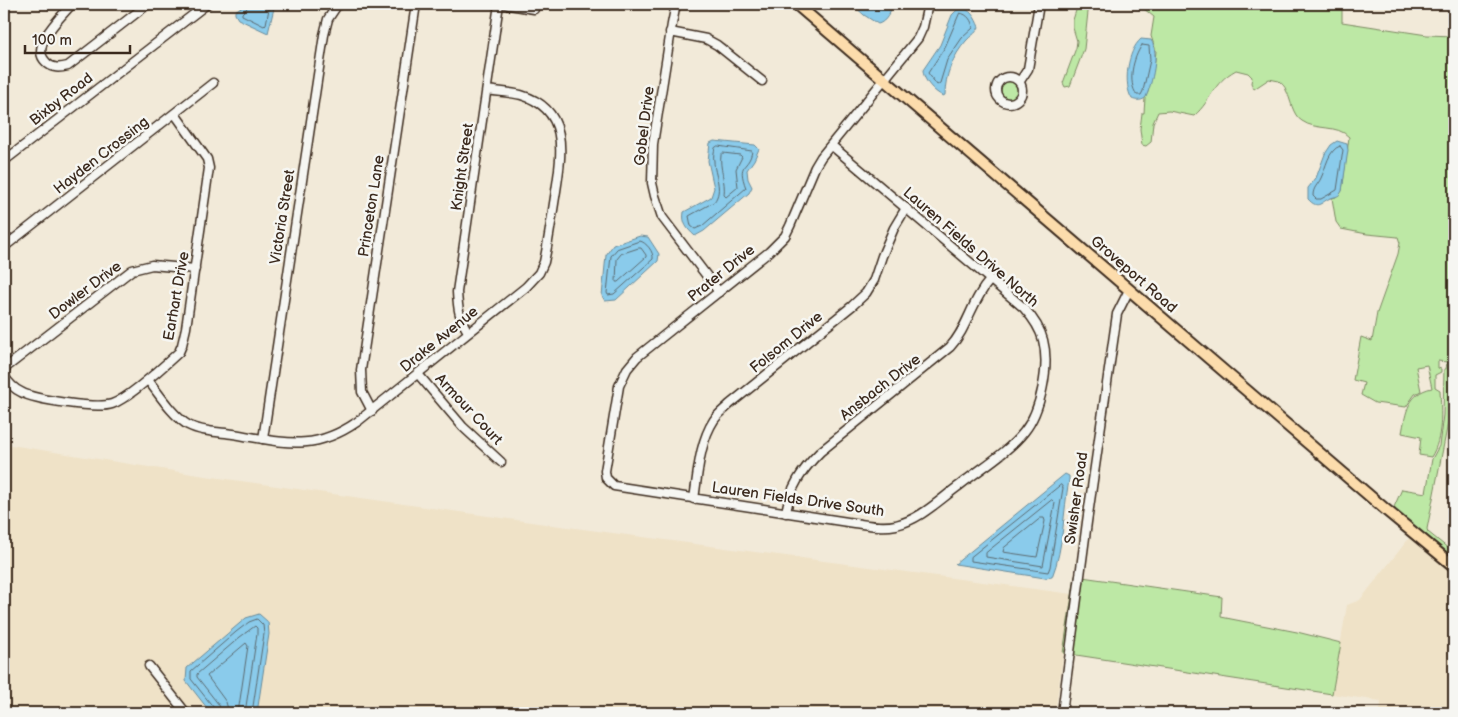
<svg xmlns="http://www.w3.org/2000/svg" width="1458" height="717" viewBox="0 0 1458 717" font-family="'Balsamiq Sans',sans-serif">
	<rect width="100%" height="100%" fill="#f2ead9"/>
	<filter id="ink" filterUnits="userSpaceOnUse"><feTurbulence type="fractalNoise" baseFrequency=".02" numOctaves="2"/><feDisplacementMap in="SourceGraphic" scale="10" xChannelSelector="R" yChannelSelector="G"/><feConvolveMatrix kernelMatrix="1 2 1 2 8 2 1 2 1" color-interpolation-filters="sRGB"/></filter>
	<g filter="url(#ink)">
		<g fill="#efe2c7">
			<path d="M4 444 205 476 545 524 1072 594 1055 713H4Z"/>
			<path d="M1410 537 1454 571V713H1380L1381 701 1332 694 1347 605 1360 600Z"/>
		</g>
		<g fill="#bde8a5" stroke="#7c8962">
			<path d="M1078 4H1090L1088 12 1084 49 1070 86 1065 87 1063 83 1076 48 1077 41 1073 28V20Z"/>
			<path d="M1138 4H1342V22L1427 35 1454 36V400L1452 403 1427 529 1428 532 1454 553V561L1398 515 1394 507 1402 489 1426 493 1432 459 1439 446 1443 415 1444 369H1446L1447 362 1438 361V368L1441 369V372L1435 375V387L1440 390C1441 412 1443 438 1431 457L1419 455 1421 437 1402 433C1406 412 1408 393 1432 388L1427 365 1416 367 1421 391 1415 394 1406 407 1375 403 1361 395 1364 383 1353 380 1361 337 1372 341 1377 313 1398 254 1400 243 1398 237 1367 234 1341 229 1336 222 1332 198 1336 197 1342 191 1349 137C1337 124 1316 131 1302 121 1292 115 1291 99 1286 90 1285 86 1282 84 1279 81L1269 79 1254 89 1251 83 1252 77 1248 73 1236 70C1211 84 1213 99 1194 116L1169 111 1158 112 1153 123 1151 142 1146 146 1142 145 1140 129 1142 113H1144L1145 98 1148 92 1155 60 1156 51 1151 36 1154 17Z"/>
			<circle cx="1010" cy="90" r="9"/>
			<path d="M1075 576 1222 597 1221 617 1297 632 1341 643 1332 694 1063 653Z"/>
		</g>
		<g fill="#8acbeb" stroke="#6a8b99">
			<path d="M246 4H275L268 33 238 19 235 14V11Z"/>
			<path d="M852 4H892C891 12 886 22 878 24L864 15Z"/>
			<path d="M959 8C971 8 975 18 979 27 975 35 971 35 966 41 953 56 945 75 945 95L943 96C934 92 923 80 923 70L940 45 952 15Z"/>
			<path d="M1141 39 1151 40C1160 53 1152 83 1146 97 1143 101 1136 101 1132 99 1123 85 1127 51 1141 39Z"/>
			<path d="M714 141 755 145 759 149 754 160 747 170 748 179 752 187 749 193 704 231 695 236C687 229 682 223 684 212L711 197 714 188 708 161 710 143Z"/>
			<path d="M1337 141 1347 144 1348 150 1342 191C1339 197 1337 196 1331 198 1321 201 1319 211 1308 199V188L1316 178 1325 154 1331 145Z"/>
			<path d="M640 236 648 237 659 254 658 261 616 300 605 301 602 296 606 255 613 245Z"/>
			<path d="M1065 474 1069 476V480C1063 512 1064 547 1052 577L1045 578 955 564Z"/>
			<path d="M259 614 268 622 269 634 257 713H211L186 681 187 668 246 618Z"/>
		</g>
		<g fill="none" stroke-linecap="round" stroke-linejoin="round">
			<g stroke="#5b6a70" stroke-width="1">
				<path d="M248 4 247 8 242 13V15L264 26 266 24 270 4"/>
				<path d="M960 13C968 14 972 21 973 28L962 38 947 60 940 83 937 85 928 73 945 47Z"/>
				<path d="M1142 45 1149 46 1150 60 1143 91 1141 95H1137C1127 82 1133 58 1142 45Z"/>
				<path d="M718 146 752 151C749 170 736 161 746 188L702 226 695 229 691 226 689 216 714 202C724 189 714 175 714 161 713 157 714 152 715 148Z"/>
				<path d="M1340 146 1343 150 1337 190 1321 199H1316L1313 196C1313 187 1318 185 1321 178 1326 168 1328 150 1340 146Z"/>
				<path d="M723 153 740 155 742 157 736 169 738 187 726 197 724 195C726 181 719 168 721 155Z"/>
				<path d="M640 241C646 242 654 252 653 259L614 294 608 295 607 293 611 256 617 249Z"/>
				<path d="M639 248H641L646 255V257L618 282H616L617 259 621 254Z"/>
				<path d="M1061 485 1063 488 1050 567 1048 572 971 561V557Z"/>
				<path d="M1052 500 1055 503 1043 566 986 557V553Z"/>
				<path d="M1041 518H1044L1045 521 1037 557 1003 552 1004 548Z"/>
				<path d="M215 713 214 708 191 679V671L236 632 249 622 257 619 263 625 264 634 252 713"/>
				<path d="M221 713 219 705 197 677V674L240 637 255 626 257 628V634L245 713"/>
				<path d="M229 713 226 702 207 676 246 643 248 646 238 713"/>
			</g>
			<defs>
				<g id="minor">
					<path d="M72 4C61 17 29 46 46 62 52 69 60 68 68 66L148 4"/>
					<path d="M503 4 534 9"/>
					<path d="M676 4 672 24 653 144 652 183 655 196 662 217 719 292"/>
					<path d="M4 5V4"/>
					<path d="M670 32 706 39 717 45 762 81"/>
					<circle cx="1009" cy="90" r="13"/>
					<path d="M1020 81 1028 69 1039 4"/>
					<path d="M831 145 1024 308C1032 317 1040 328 1043 340 1050 366 1041 411 1024 432 1007 453 981 468 960 485 939 500 921 519 896 525 882 528 868 525 854 523L614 486 606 478 605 471 619 386 627 369 637 357 769 252 785 236 790 226 815 167 821 157 918 38 923 27 928 4"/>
					<path d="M4 161 207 4"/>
					<path d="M4 247 213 83"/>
					<path d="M468 332C459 317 458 310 457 292L499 4"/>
					<path d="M4 369 132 270 152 265 195 269"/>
					<path d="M418 374 463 427 501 462"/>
					<path d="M4 376C8 382 14 389 21 392 35 400 97 409 112 404 129 398 165 365 179 352L182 345 186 328 209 168 207 159 175 114"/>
					<path d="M148 380C159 394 172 415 188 425 201 432 219 432 233 434 283 442 312 453 357 422L526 287 539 273 544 262C549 239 552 215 556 191 562 152 569 109 521 95 510 92 498 92 487 90"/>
					<path d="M372 411 362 392 361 370 416 4"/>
					<path d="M263 439 324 35 328 19 338 4"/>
					<path d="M694 499C698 474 699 443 714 420 718 414 725 409 730 404L852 306 866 293 874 280 882 256 894 228 906 208"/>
					<path d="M786 513C790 487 802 470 820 452L950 347C968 328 971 301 990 280"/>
					<path d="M149 666 186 713"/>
					<path d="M1062 713 1087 522 1117 314 1129 290"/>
				</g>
				<path id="major" d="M796 4 1386 510 1454 566"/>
			</defs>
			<use href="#minor" stroke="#3b2a1e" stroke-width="11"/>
			<use href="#major" stroke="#3b2a1e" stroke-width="14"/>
			<use href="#minor" stroke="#f6f6f2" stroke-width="8"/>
			<use href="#major" stroke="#fcdcac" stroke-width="10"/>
		</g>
	</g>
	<g text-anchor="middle" stroke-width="5" stroke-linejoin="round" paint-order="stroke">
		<g font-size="15" fill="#3b2a1e" stroke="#f6f6f2">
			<text transform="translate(61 99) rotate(-38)" y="5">Bixby Road</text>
			<text transform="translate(644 126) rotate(-83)" y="5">Gobel Drive</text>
			<text transform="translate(101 155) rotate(-38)" y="5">Hayden Crossing</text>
			<text transform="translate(462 167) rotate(-82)" y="5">Knight Street</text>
			<text transform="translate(371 206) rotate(-81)" y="5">Princeton Lane</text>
			<text transform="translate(282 217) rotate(-81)" y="5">Victoria Street</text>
			<text transform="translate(971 247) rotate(41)" y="5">Lauren Fields Drive North</text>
			<text transform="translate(721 273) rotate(-39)" y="5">Prater Drive</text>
			<text transform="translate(1134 274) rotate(41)" y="5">Groveport Road</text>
			<text transform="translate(85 290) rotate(-37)" y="5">Dowler Drive</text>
			<text transform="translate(176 296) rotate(-80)" y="5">Earhart Drive</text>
			<text transform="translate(439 339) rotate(-39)" y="5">Drake Avenue</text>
			<text transform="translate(786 342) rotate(-39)" y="5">Folsom Drive</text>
			<text transform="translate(880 387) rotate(-38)" y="5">Ansbach Drive</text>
			<text transform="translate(469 409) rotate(47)" y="5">Armour Court</text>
			<text transform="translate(1076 498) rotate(-82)" y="5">Swisher Road</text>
			<text transform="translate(798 499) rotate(8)" y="5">Lauren Fields Drive South</text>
		</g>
	</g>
	<rect width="1458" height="717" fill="none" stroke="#f6f6f2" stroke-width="20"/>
	<rect x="10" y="10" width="1438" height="697" fill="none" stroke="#3b2a1e" stroke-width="2" filter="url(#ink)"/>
	<path d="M25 45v8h105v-8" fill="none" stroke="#3b2a1e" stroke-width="2.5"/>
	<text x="32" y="45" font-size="15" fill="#3b2a1e" stroke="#f6f6f2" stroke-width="4" paint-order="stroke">100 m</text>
</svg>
